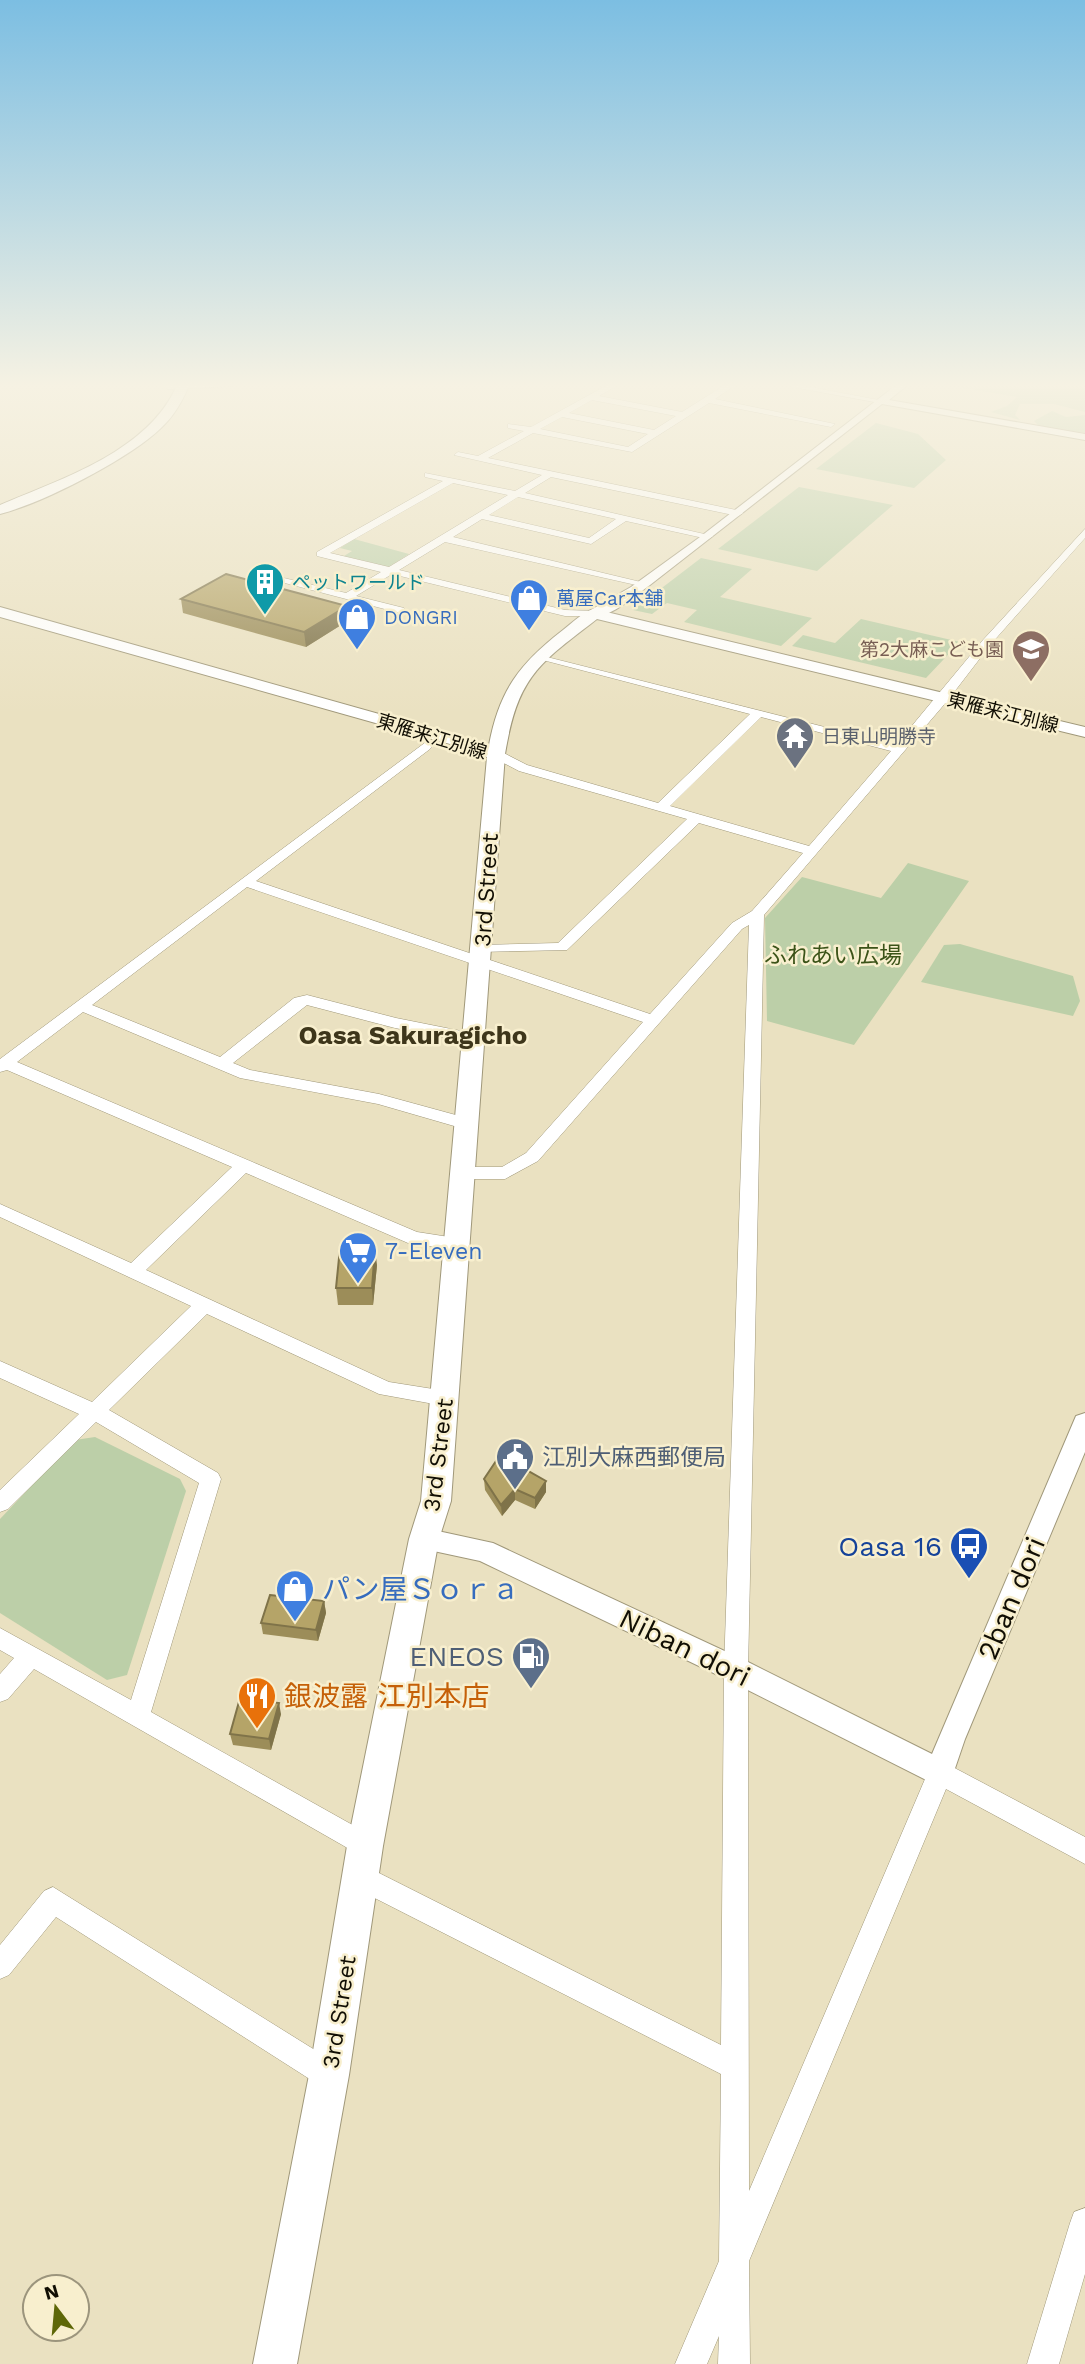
<svg xmlns="http://www.w3.org/2000/svg" width="1085" height="2364" viewBox="0 0 1085 2364" font-family="'Work Sans','Noto Sans JP',sans-serif">
	<rect width="100%" height="100%" fill="#eae1c1"/>
	<g fill="#bccfa8">
		<path d="M934 383H1085V412L1054 404H1020L1015 415 1020 420 991 412 1007 406 1017 397Z"/>
		<path d="M1052 411 1066 417 1085 415V433L1039 426 1034 421Z"/>
		<path d="M876 423 918 434 946 460 914 488 816 469Z"/>
		<path d="M799 487 893 505 817 571 718 549Z"/>
		<path d="M354 539 409 554 389 567 344 556 352 551 340 548Z"/>
		<path d="M701 558 752 569 720 597 812 618 781 646 684 622 697 610 667 603 652 614 633 610Z"/>
		<path d="M861 619 960 642 926 678 792 646 803 635 835 643Z"/>
		<path d="M908 863 969 881 854 1045 767 1021 765 918 802 877 881 898Z"/>
		<path d="M960 944 1073 976 1080 1001 1073 1016 921 982 944 945Z"/>
		<path d="M95 1437 180 1479 186 1491 127 1675 107 1680 0 1613V1519L75 1440Z"/>
	</g>
	<g fill="none" stroke-linecap="round" stroke-linejoin="round">
		<defs>
			<g id="minor">
				<path d="M611 383H621L599 396 682 412 728 383H738L715 399 835 424 831 427 709 403 632 452 533 433 488 458 741 511 743 513 738 516 551 477 525 493 713 536 708 539 626 521 591 544 482 519 453 537 645 583V587L445 542 399 570 565 610 594 611 598 612V616H565L392 574 356 596 404 608 405 610 400 613 258 576 263 573 346 593 381 572 317 556V552L443 481 425 477V473L515 491 542 475 454 455 458 452 478 456 524 431 508 428V424L531 427ZM592 400 676 416 654 430 569 413ZM562 417 648 434 628 447 540 429ZM453 483 508 495 389 567 330 553ZM518 497 616 519 589 538 489 515Z"/>
				<path d="M771 383H789L884 401 880 403Z"/>
				<path d="M1085 529V538L991 644 948 700 764 915 748 1670 749 2191 931 1765 940 1761 949 1765 1085 1837V1864L946 1789 749 2261 750 2364H718L719 2336 707 2364H675L719 2261 721 2074 351 1886 347 1877 351 1868 360 1864 369 1868 721 2045 724 1670 749 925 742 929 538 1161 505 1179H464L455 1173 464 1167H502L526 1153 643 1022 247 887 92 1005 220 1057 294 998 307 995 396 1018 481 1035 483 1038 481 1041 475 1043 395 1028 307 1005 233 1063 250 1070 379 1094 474 1120 476 1124 474 1128 468 1130 378 1104 240 1078 83 1012 17 1062 417 1232 462 1239 465 1244 462 1249 456 1250 408 1243 246 1173 146 1270 389 1382 452 1392 455 1398 452 1404 445 1406 379 1394 207 1314 109 1410 218 1473 221 1479 151 1712 374 1837 378 1846 374 1855 365 1858 34 1669 8 1699 0 1702V1674L14 1658 0 1650V1628L131 1700 199 1483 96 1422 8 1509 0 1512V1490L79 1414 0 1378V1361L92 1402 191 1306 0 1217V1204L131 1263 232 1167 7 1070 0 1072V1059L426 742 432 746 430 749 256 881 650 1014 732 923 752 911 803 853 699 823 567 950 477 952 475 949 477 946 482 945 558 943 687 819 519 771 492 757V751H500L527 765 658 803 750 714 535 658V654L896 745 983 640ZM761 717 891 751 809 846 670 806Z"/>
				<path d="M53 1887 339 2065 343 2075 339 2085 329 2089 319 2085 56 1917 9 1975 0 1979V1945L44 1891Z"/>
				<path d="M1085 2208V2274L1059 2364H1027L1070 2223 1074 2212Z"/>
			</g>
			<g id="tertiary">
				<path d="M170 383H238L233 386 168 389 163 386Z"/>
				<path d="M899 383H910L889 400 1085 434V440L882 404 650 585C635 596 608 620 589 617V611L631 587 700 537Z"/>
				<path d="M1085 1413V1452L965 1739 950 1783 940 1787 726 1679 480 1561 415 1547 411 1539 415 1531 424 1528 493 1543 746 1661 932 1754 1073 1423 1076 1416Z"/>
			</g>
			<g id="secondary">
				<path d="M178 383H190C183 400 175 415 161 428 129 459 43 503 0 514V505C63 478 150 451 178 383Z"/>
				<path d="M0 607 489 745C499 691 519 664 563 630 572 623 583 612 594 609L1085 727V737L597 619C537 665 518 677 505 754L451 1501 439 1539 383 1846 349 2075 297 2364H253L309 2075 347 1846 409 1539 421 1501 487 757 457 746 0 617Z"/>
			</g>
		</defs>
		<use href="#minor" stroke="#a0987a" stroke-width="1"/>
		<use href="#tertiary" stroke="#a0987a" stroke-width="2"/>
		<use href="#secondary" stroke="#a0987a" stroke-width="2"/>
		<use href="#minor" fill="#fff" fill-rule="evenodd"/>
		<use href="#tertiary" fill="#fff" fill-rule="evenodd"/>
		<use href="#secondary" fill="#fff" fill-rule="evenodd"/>
	</g>
	<g fill="#9c8d59">
		<path d="M181 599 347 606 349 620 306 647 183 613Z"/>
		<path d="M377 1265 373 1305H338L336 1288Z"/>
		<path d="M484 1479 546 1481V1492L535 1509 515 1500 502 1516 485 1490Z"/>
		<path d="M324 1601 326 1613 318 1641 263 1634 261 1623Z"/>
		<path d="M281 1714 271 1750 233 1745 230 1734Z"/>
	</g>
	<g fill="#7f7349">
		<path d="M347 606 349 620 306 647 304 632Z"/>
		<path d="M375 1248 377 1265 373 1305 372 1288Z"/>
		<path d="M546 1481V1492L535 1509V1498Z"/>
		<path d="M515 1489V1500L502 1516 501 1505Z"/>
		<path d="M324 1601 326 1613 318 1641 316 1630Z"/>
		<path d="M279 1703 281 1714 271 1750 269 1739Z"/>
	</g>
	<g fill="#b5a468" stroke="#7f7349" stroke-width="2">
		<path d="M226 574 347 606 304 632 181 599Z"/>
		<path d="M340 1248H375L372 1288H336Z"/>
		<path d="M500 1455 546 1481 535 1498 515 1489 501 1505 484 1479Z"/>
		<path d="M270 1595 324 1601 316 1630 261 1623Z"/>
		<path d="M240 1698 279 1703 269 1739 230 1734Z"/>
	</g>
	<linearGradient id="sky" x2="0" y2="1"><stop stop-color="#7cbee2"/><stop offset="0.54" stop-color="#f6f2e3"/><stop offset="1" stop-color="#f6f2e3" stop-opacity="0"/></linearGradient>
	<rect width="1085" height="714" fill="url(#sky)"/>
	<defs>
		<symbol id="building-pin" viewBox="-11 -11 22 30"><path d="M0 17L-7.5 6A9.5 9.5 0 1 1 7.5 6Z" fill="#0f9aa8" stroke="#f8efce"/><path d="M-4-6H4V6H1V3H-1V6H-4ZM-2.5-4.3h1.7v1.8h-1.7ZM.8-4.3h1.7v1.8H.8ZM-2.5-1h1.7V.8h-1.7ZM.8-1h1.7V.8H.8Z" fill="#fff"/></symbol>
		<symbol id="shop-pin" viewBox="-11 -11 22 30"><path d="M0 17L-7.5 6A9.5 9.5 0 1 1 7.5 6Z" fill="#3f7fe0" stroke="#f8efce"/><path d="M-5-2.5h2.3a2.7 3.5 0 0 1 5.4 0H5L5.5 6h-11ZM-1.5-2.5h3a1.5 2.3 0 0 0-3 0Z" fill="#fff"/></symbol>
		<symbol id="school-pin" viewBox="-11 -11 22 30"><path d="M0 17L-7.5 6A9.5 9.5 0 1 1 7.5 6Z" fill="#8d6e63" stroke="#f8efce"/><path d="M0-5L7-2L0 1L-7-2ZM-4 1L0 2.5L4 1V4Q0 6-4 4Z" fill="#fff"/></symbol>
		<symbol id="temple-pin" viewBox="-11 -11 22 30"><path d="M0 17L-7.5 6A9.5 9.5 0 1 1 7.5 6Z" fill="#6b7280" stroke="#f8efce"/><path d="M0-6L5-2H3V0L6.5 2.5H4V6H1.5V3h-3V6H-4V2.5H-6.5L-3 0V-2H-5Z" fill="#fff"/></symbol>
		<symbol id="supermarket-pin" viewBox="-11 -11 22 30"><path d="M0 17L-7.5 6A9.5 9.5 0 1 1 7.5 6Z" fill="#3f7fe0" stroke="#f8efce"/><path d="M-6-5.5h2.5l.6 2H6L4.5 2H-2.5L-4.4-4H-6ZM-1.5 3.2a1.3 1.3 0 1 0 .1 0ZM3 3.2a1.3 1.3 0 1 0 .1 0Z" fill="#fff"/></symbol>
		<symbol id="civic-pin" viewBox="-11 -11 22 30"><path d="M0 17L-7.5 6A9.5 9.5 0 1 1 7.5 6Z" fill="#5c6f8a" stroke="#f8efce"/><path d="M-.6-6.5H3V-4.5H.6V-3L4-1V1h2V6H-6V1h2V-1L-.6-3ZM-1.2 2.5V6h2.4V2.5Z" fill="#fff"/></symbol>
		<symbol id="bus-pin" viewBox="-11 -11 22 30"><path d="M0 17L-7.5 6A9.5 9.5 0 1 1 7.5 6Z" fill="#1a4fb4" stroke="#f8efce"/><path d="M-5-6H5V4H4V6H2V4H-2V6H-4V4H-5ZM-3.5-4V0h7V-4ZM-3.5 1.2v1.5H-2V1.2ZM2 1.2v1.5H3.5V1.2Z" fill="#fff"/></symbol>
		<symbol id="fuel-pin" viewBox="-11 -11 22 30"><path d="M0 17L-7.5 6A9.5 9.5 0 1 1 7.5 6Z" fill="#5c6f8a" stroke="#f8efce"/><path d="M-5.5-6h7V0h2V4h1.3V-2.5L3-4.5l.8-.8L6-3V5H2.5V1h-1V6h-7ZM-4.2-4.7v3.2H.2V-4.7Z" fill="#fff"/></symbol>
		<symbol id="restaurant-pin" viewBox="-11 -11 22 30"><path d="M0 17L-7.5 6A9.5 9.5 0 1 1 7.5 6Z" fill="#e8710a" stroke="#f8efce"/><path d="M-5-6h1v4h1v-4h1v4h1v-4h1v5L-1.5 .5V6h-2V.5L-5-1ZM5-6V6H3V1.5H1.5Q1.5-4 5-6Z" fill="#fff"/></symbol>
	</defs>
	<g fill-rule="evenodd">
		<use href="#building-pin" x="243" y="560" width="44" height="60"/>
		<use href="#shop-pin" x="507" y="576" width="44" height="60"/>
		<use href="#shop-pin" x="335" y="595" width="44" height="60"/>
		<use href="#school-pin" x="1009" y="627" width="44" height="60"/>
		<use href="#temple-pin" x="773" y="714" width="44" height="60"/>
		<use href="#supermarket-pin" x="336" y="1229" width="44" height="60"/>
		<use href="#civic-pin" x="493" y="1435" width="44" height="60"/>
		<use href="#bus-pin" x="947" y="1524" width="44" height="60"/>
		<use href="#shop-pin" x="273" y="1567" width="44" height="60"/>
		<use href="#fuel-pin" x="509" y="1634" width="44" height="60"/>
		<use href="#restaurant-pin" x="235" y="1674" width="44" height="60"/>
	</g>
	<g text-anchor="middle" stroke-width="5" stroke-linejoin="round" paint-order="stroke">
		<g font-size="19" fill="#0d838f" stroke="#f8efce" text-anchor="start">
			<text x="292" y="589">ペットワールド</text>
		</g>
		<g font-size="19" fill="#366cbe" stroke="#f8efce" text-anchor="start">
			<text x="556" y="605">萬屋Car本舗</text>
			<text x="384" y="624">DONGRI</text>
		</g>
		<g font-size="19" fill="#785e54" stroke="#f8efce" text-anchor="end">
			<text x="1004" y="656">第2大麻こども園</text>
		</g>
		<g font-size="19" fill="#110e04" stroke="#f8efce">
			<text transform="translate(1003 712) rotate(14)" y="7">東雁来江別線</text>
			<text transform="translate(432 736) rotate(17)" y="7">東雁来江別線</text>
		</g>
		<g font-size="19" fill="#5b616d" stroke="#f8efce" text-anchor="start">
			<text x="822" y="743">日東山明勝寺</text>
		</g>
		<g font-size="23" fill="#110e04" stroke="#f8efce">
			<text transform="translate(486 890) rotate(-86)" y="8">3rd Street</text>
			<text transform="translate(438 1455) rotate(-83)" y="8">3rd Street</text>
			<text transform="translate(339 2012) rotate(-81)" y="8">3rd Street</text>
		</g>
		<g font-size="23" fill="#3b5318" stroke="#f8efce">
			<text x="833" y="963">ふれあい広場</text>
		</g>
		<g font-size="23" fill="#366cbe" stroke="#f8efce" text-anchor="start">
			<text x="385" y="1259">7-Eleven</text>
		</g>
		<g font-size="23" fill="#4e5e75" stroke="#f8efce" text-anchor="start">
			<text x="542" y="1465">江別大麻西郵便局</text>
		</g>
		<g font-size="26" font-weight="bold" fill="#3e361b" stroke="#f8efce">
			<text x="413" y="1044">Oasa Sakuragicho</text>
		</g>
		<g font-size="28" fill="#164399" stroke="#f8efce" text-anchor="end">
			<text x="942" y="1556">Oasa 16</text>
		</g>
		<g font-size="28" fill="#366cbe" stroke="#f8efce" text-anchor="start">
			<text x="322" y="1599">パン屋Ｓｏｒａ</text>
		</g>
		<g font-size="28" fill="#110e04" stroke="#f8efce">
			<text transform="translate(1011 1598) rotate(-67)" y="10">2ban dori</text>
			<text transform="translate(685 1647) rotate(26)" y="10">Niban dori</text>
		</g>
		<g font-size="28" fill="#4e5e75" stroke="#f8efce" text-anchor="end">
			<text x="504" y="1666">ENEOS</text>
		</g>
		<g font-size="28" fill="#c56008" stroke="#f8efce" text-anchor="start">
			<text x="284" y="1706">銀波露 江別本店</text>
		</g>
	</g>
	<g transform="translate(56 2308) rotate(344)"><circle r="33" fill="#f8efce" stroke="#9c957d" stroke-width="2"/>
	<path d="M0-5L12 26L0 18L-12 26Z" fill="#5e6708"/>
	<text y="-10" font-size="19" font-weight="bold" text-anchor="middle" fill="#110e04">N</text>
	</g>
</svg>
